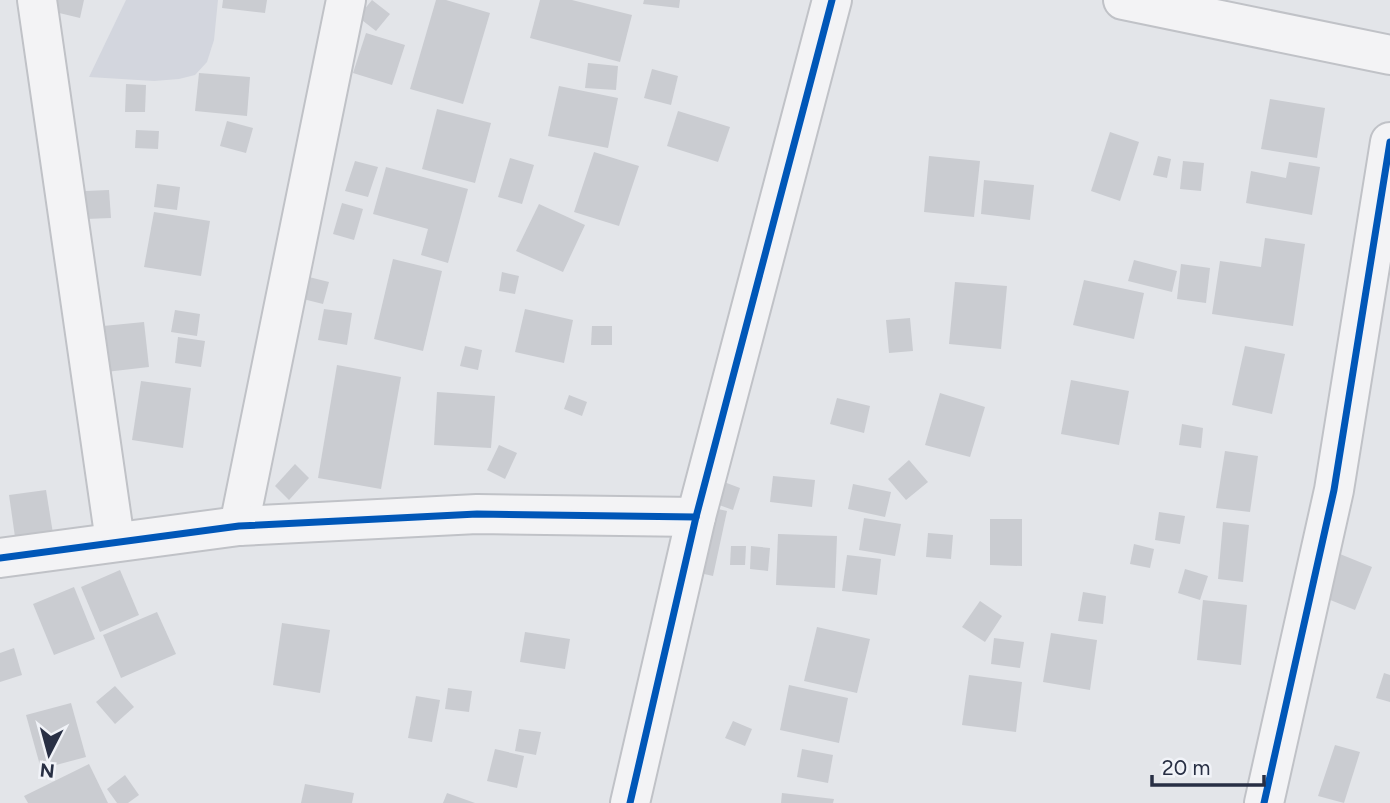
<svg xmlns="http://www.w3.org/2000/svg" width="1390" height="803" viewBox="0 0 1390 803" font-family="Figtree,sans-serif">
	<rect width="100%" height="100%" fill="#e3e5e9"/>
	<path fill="#d3d6de" d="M126 0H218L214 40 207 62 195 75 179 79 154 81 89 77Z"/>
	<g fill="#caccd1">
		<path d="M28 0H84L80 18 26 5Z"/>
		<path d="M223 0H267L265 13 222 8Z"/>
		<path d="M372 0 390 14 376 31 358 17Z"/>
		<path d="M436 0H446L490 13 463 104 410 89Z"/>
		<path d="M540 0H572L632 15 620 62 530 38Z"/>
		<path d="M644 0H680L679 8 643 4Z"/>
		<path d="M366 33 405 45 392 85 353 73Z"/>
		<path d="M588 63 618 66 616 90 585 88Z"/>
		<path d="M652 69 678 76 671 105 644 98Z"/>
		<path d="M199 73 250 77 247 116 195 111Z"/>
		<path d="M126 84 146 85 145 112H125Z"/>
		<path d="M559 86 618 98 608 148 548 136Z"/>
		<path d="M1270 99 1325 108 1317 158 1261 149Z"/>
		<path d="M437 109 491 123 475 183 422 169Z"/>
		<path d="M678 111 730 127 718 162 667 146Z"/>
		<path d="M227 121 253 128 246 153 220 146Z"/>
		<path d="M136 130 159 131 158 149 135 148Z"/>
		<path d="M1110 132 1139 142 1120 201 1091 191Z"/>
		<path d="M594 152 639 166 619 226 574 212Z"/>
		<path d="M929 156 980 161 974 217 924 212Z"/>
		<path d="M1158 156 1171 159 1167 178 1153 175Z"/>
		<path d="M510 158 534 165 522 204 498 197Z"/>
		<path d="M355 161 378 167 368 197 345 191Z"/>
		<path d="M1183 161 1204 163 1201 191 1180 189Z"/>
		<path d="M1289 162 1320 167 1312 215 1246 203 1251 171 1286 178Z"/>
		<path d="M386 167 468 189 448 263 421 255 428 229 373 214Z"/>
		<path d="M984 180 1034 185 1030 220 981 214Z"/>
		<path d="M157 184 180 187 177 210 154 207Z"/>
		<path d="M109 190 111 218 86 219 85 191Z"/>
		<path d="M342 203 363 209 354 240 333 234Z"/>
		<path d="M539 204 585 225 563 272 516 251Z"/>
		<path d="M154 212 210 221 201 276 144 267Z"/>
		<path d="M1265 238 1305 244 1293 326 1212 314 1220 261 1261 267Z"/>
		<path d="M393 259 442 271 423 351 374 339Z"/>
		<path d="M1134 260 1177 271 1172 292 1128 281Z"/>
		<path d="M1181 264 1210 268 1206 303 1177 299Z"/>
		<path d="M502 272 519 276 515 294 499 291Z"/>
		<path d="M309 277 329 282 323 304 303 299Z"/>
		<path d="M1084 280 1144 293 1134 339 1073 325Z"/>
		<path d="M955 282 1007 286 1001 349 949 344Z"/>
		<path d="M324 309 352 313 347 345 318 340Z"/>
		<path d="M525 309 573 320 564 363 515 352Z"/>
		<path d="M175 310 200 314 197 336 171 332Z"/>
		<path d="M910 318 913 351 889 353 886 320Z"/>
		<path d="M144 322 149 367 97 373 93 327Z"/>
		<path d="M592 326H612V345H591Z"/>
		<path d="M178 337 205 341 201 367 175 363Z"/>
		<path d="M465 346 482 350 478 370 460 366Z"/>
		<path d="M1245 346 1285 354 1272 414 1232 405Z"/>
		<path d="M337 365 401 377 381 489 318 478Z"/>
		<path d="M1071 380 1129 391 1119 445 1061 434Z"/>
		<path d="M141 381 191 388 183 448 132 440Z"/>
		<path d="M437 392 495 396 491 448 434 445Z"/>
		<path d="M940 393 985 407 970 457 925 445Z"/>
		<path d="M569 395 587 402 582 416 564 409Z"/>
		<path d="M837 398 870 406 864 433 830 424Z"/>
		<path d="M1182 424 1203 428 1201 448 1179 445Z"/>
		<path d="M499 445 517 453 505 479 487 470Z"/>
		<path d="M1225 451 1258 456 1250 512 1216 508Z"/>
		<path d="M909 460 928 482 906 500 888 479Z"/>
		<path d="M295 464 309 478 289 500 275 486Z"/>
		<path d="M773 476 815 480 812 507 770 502Z"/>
		<path d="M716 479 740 488 733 510 708 501Z"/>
		<path d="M853 484 891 492 885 517 848 509Z"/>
		<path d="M46 490 55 546 17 551 9 495Z"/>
		<path d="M705 506 727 511 713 576 691 571Z"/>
		<path d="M1159 512 1185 516 1180 544 1155 540Z"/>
		<path d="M864 518 901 524 895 556 859 550Z"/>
		<path d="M990 519H1022V566L990 565Z"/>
		<path d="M1223 522 1249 525 1243 582 1218 579Z"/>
		<path d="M928 533 953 535 951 559 926 557Z"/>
		<path d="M778 534 837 536 835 588 776 585Z"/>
		<path d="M1134 544 1154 549 1150 568 1130 564Z"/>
		<path d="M731 546H746L745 565H730Z"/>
		<path d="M751 546 770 548 768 571 750 569Z"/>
		<path d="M1335 552 1372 567 1355 610 1318 595Z"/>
		<path d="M847 555 881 559 877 595 842 591Z"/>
		<path d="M1185 569 1208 576 1200 600 1178 593Z"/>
		<path d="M120 570 139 615 100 632 81 587Z"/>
		<path d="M74 587 95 639 54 655 33 604Z"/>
		<path d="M1083 592 1106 596 1103 624 1078 621Z"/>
		<path d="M1203 600 1247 605 1241 665 1197 660Z"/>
		<path d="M980 601 1002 616 985 642 962 627Z"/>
		<path d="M157 612 176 654 121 678 103 635Z"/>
		<path d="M282 623 330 630 320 693 273 685Z"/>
		<path d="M817 627 870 639 857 693 804 681Z"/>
		<path d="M525 632 570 639 565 669 520 662Z"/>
		<path d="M1051 633 1097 640 1090 690 1043 682Z"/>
		<path d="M994 638 1024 642 1020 668 991 664Z"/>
		<path d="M14 648 22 675 0 682V653Z"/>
		<path d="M1384 673 1390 675V702L1376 698Z"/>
		<path d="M969 675 1022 682 1016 732 962 725Z"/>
		<path d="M789 685 848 698 839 743 780 730Z"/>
		<path d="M115 686 134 707 115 724 96 702Z"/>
		<path d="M448 688 472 691 469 712 445 709Z"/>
		<path d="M416 696 440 700 432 742 408 738Z"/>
		<path d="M71 703 86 757 41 769 26 715Z"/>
		<path d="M733 721 752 729 745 746 725 738Z"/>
		<path d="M519 729 541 732 536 755 515 751Z"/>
		<path d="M1335 745 1360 752 1344 803 1318 796Z"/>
		<path d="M495 749 524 756 517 788 487 781Z"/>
		<path d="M802 749 833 755 828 783 797 777Z"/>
		<path d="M89 764 108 803H28L24 796Z"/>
		<path d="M125 775 139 795 128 803H117L107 789Z"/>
		<path d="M305 784 354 793 352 803H301Z"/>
		<path d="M447 793 475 803H443Z"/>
		<path d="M782 793 834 799 833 803H781Z"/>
	</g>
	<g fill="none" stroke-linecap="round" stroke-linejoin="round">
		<defs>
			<g id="minor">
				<path d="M37 0 115 541"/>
				<path d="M1123 0 1390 55"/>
				<path d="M239 526 346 0"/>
				<path d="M0 558 239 526 477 514 696 517"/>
				<path d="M630 803 696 517 832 0"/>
				<path d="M1264 803 1334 490 1390 142"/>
			</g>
		</defs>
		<use href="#minor" stroke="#c0c2c7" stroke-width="42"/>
		<use href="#minor" stroke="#f3f3f5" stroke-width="38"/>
		<defs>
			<g id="cycleway">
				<path d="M0 558 239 526 477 514 696 517"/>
				<path d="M630 803 696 517 832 0"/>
				<path d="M1264 803 1334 490 1390 142"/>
			</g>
		</defs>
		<use href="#cycleway" stroke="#f1f3f8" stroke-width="11"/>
		<use href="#cycleway" stroke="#0057b8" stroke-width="7"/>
	</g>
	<g transform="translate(49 754) rotate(186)" stroke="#f1f3f8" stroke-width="5" paint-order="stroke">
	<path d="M0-5L12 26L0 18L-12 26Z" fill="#282f44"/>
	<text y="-10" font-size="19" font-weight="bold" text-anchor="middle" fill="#282f44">N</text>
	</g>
	<path d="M1152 775v10h112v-10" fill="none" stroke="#282f44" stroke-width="3.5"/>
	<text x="1162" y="775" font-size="21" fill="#282f44" stroke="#f1f3f8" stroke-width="5" paint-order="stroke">20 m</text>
</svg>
